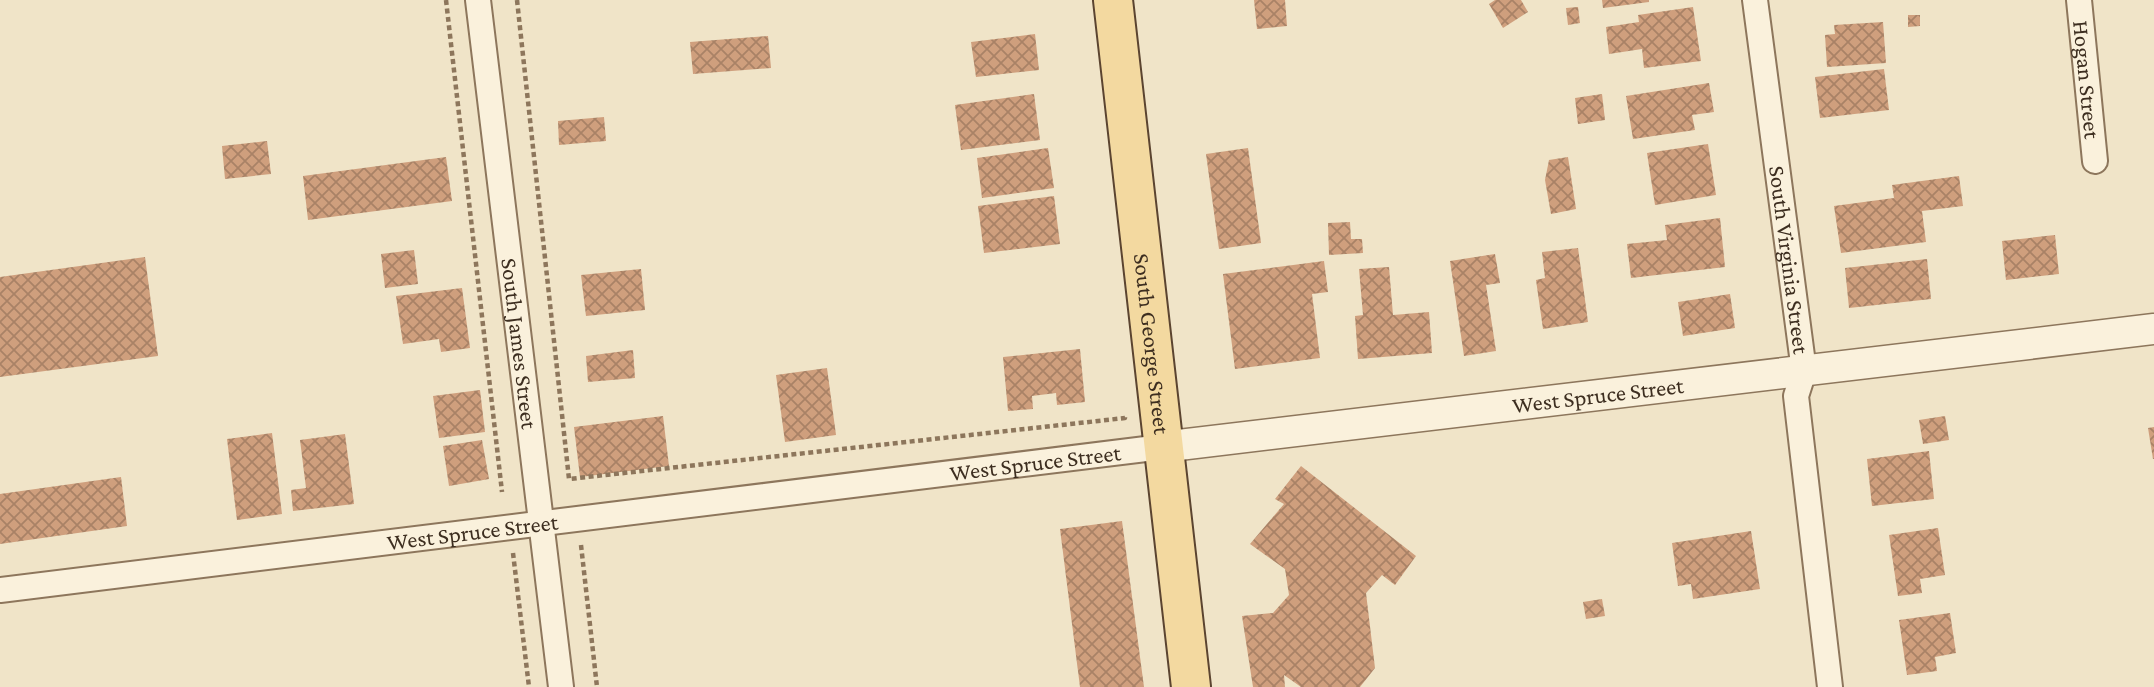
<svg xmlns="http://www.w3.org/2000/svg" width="2154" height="687" viewBox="0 0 2154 687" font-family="'Crimson Pro',serif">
	<defs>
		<pattern id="building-cross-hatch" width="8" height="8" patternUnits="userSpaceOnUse" patternTransform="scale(1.75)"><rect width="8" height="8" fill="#cf9f7d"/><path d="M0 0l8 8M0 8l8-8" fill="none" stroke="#a98266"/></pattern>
	</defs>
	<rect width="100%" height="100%" fill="#f0e4c8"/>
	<g fill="url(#building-cross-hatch)">
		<path d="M1254 0H1285L1287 26 1257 29Z"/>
		<path d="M1495 0H1521L1528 12 1503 28 1489 4Z"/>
		<path d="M1602 0H1649V2L1603 8Z"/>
		<path d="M1578 7 1580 23 1568 25 1566 8Z"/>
		<path d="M1693 7 1701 61 1644 68 1642 49 1609 54 1606 27 1639 22 1638 15Z"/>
		<path d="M1908 15H1920V26L1908 27Z"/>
		<path d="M1883 22 1886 63 1827 67 1825 35 1835 34 1834 25Z"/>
		<path d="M1035 34 1039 70 976 77 971 42Z"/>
		<path d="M768 36 771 68 693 74 690 42Z"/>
		<path d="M1884 69 1889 110 1820 118 1815 77Z"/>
		<path d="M1709 83 1714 112 1692 115 1695 130 1633 139 1626 96Z"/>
		<path d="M1034 94 1040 140 961 150 955 105Z"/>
		<path d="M1602 94 1605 120 1578 124 1575 98Z"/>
		<path d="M604 117 606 141 559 145 558 121Z"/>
		<path d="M267 141 271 174 225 179 222 146Z"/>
		<path d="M1708 144 1716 195 1655 205 1647 153Z"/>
		<path d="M1048 148 1054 188 982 198 977 158Z"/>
		<path d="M1248 148 1261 243 1219 249 1206 154Z"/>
		<path d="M446 157 452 201 308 220 303 176Z"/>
		<path d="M1568 157 1576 209 1551 214 1545 180 1549 160Z"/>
		<path d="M1959 176 1963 206 1922 211 1926 242 1841 253 1834 206 1894 198 1892 185Z"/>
		<path d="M1054 196 1060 244 984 253 978 206Z"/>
		<path d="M1720 218 1725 267 1631 278 1627 244 1667 240 1665 225Z"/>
		<path d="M1350 222 1351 239H1362L1363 253 1329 255 1328 223Z"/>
		<path d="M2055 235 2059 274 2006 280 2002 241Z"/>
		<path d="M1578 248 1588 322 1543 329 1536 280 1545 278 1542 252Z"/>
		<path d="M414 250 418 284 385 288 381 254Z"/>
		<path d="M1495 254 1500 283 1486 285 1496 351 1464 356 1450 261Z"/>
		<path d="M145 257 158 356 0 377V277Z"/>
		<path d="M1927 259 1931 299 1849 308 1845 268Z"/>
		<path d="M1324 261 1328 292 1312 294 1320 358 1235 369 1223 274Z"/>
		<path d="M1389 267 1393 315 1429 312 1432 353 1358 359 1355 316 1363 315 1359 269Z"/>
		<path d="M641 269 645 310 586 316 581 275Z"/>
		<path d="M462 288 470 348 441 352 439 339 403 344 396 296Z"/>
		<path d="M1730 294 1735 328 1683 336 1678 302Z"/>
		<path d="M1080 349 1085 402 1057 405 1056 393 1032 396 1033 409 1008 411 1003 357Z"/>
		<path d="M633 350 635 378 588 382 586 356Z"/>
		<path d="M827 368 836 435 785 442 776 375Z"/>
		<path d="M480 390 485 432 439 438 433 396Z"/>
		<path d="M663 416 669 466 580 477 574 427Z"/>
		<path d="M1945 416 1949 440 1923 444 1919 420Z"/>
		<path d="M2154 427V459H2153L2148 428Z"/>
		<path d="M272 433 282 514 237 520 227 439Z"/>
		<path d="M345 434 354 504 293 511 291 490 306 488 300 440Z"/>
		<path d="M482 440 489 479 449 486 443 446Z"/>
		<path d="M1929 451 1934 499 1872 506 1867 459Z"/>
		<path d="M1301 466 1416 556 1395 585 1382 575 1366 593 1375 668 1360 687H1301L1284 675 1285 687H1253L1242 616 1273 613 1289 595 1285 569 1250 544 1284 504 1275 499Z"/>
		<path d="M121 477 127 526 0 544V494Z"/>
		<path d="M1122 521 1144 687H1080L1060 529Z"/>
		<path d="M1938 528 1945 575 1920 579 1922 593 1898 596 1889 535Z"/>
		<path d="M1751 531 1760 589 1693 599 1691 584 1678 586 1672 543Z"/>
		<path d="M1602 599 1605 616 1586 619 1583 602Z"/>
		<path d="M1950 613 1956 653 1935 657 1937 671 1907 675 1899 620Z"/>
	</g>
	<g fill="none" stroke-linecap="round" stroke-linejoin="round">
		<defs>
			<g id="minor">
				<path id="s1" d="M478 0 561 687"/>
				<path id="s2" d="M1755 0 1804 371 1796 396 1830 687"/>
				<path id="s3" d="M2079 0 2095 161"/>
				<path id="s4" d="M0 590 1162 447"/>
			</g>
			<g id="tertiary">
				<path id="s5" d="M1162 447 2154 329"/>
			</g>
			<g id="primary">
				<path id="s6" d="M1113 0 1191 687"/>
			</g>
		</defs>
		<use href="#minor" stroke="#8d765c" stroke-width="28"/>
		<use href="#tertiary" stroke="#8d765c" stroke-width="33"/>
		<use href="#primary" stroke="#5b4430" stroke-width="42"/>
		<g stroke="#8d765c" stroke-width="4.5" stroke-dasharray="5 3.5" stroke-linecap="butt">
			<path d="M446 0 502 492"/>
			<path d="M517 0 569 479 1125 418V414"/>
			<path d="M581 545 597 687"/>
			<path d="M513 553 529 687"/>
		</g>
		<use href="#minor" stroke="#faf1dc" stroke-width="24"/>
		<use href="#tertiary" stroke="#faf1dc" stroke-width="30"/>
		<use href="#primary" stroke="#f3d9a0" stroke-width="38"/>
	</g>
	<g text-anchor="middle" stroke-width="5" stroke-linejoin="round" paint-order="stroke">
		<g font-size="23" fill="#3d2e20" stroke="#f7eed8">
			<text dy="8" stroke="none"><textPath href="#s3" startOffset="80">Hogan Street</textPath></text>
			<text dy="8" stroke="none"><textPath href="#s2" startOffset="262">South Virginia Street</textPath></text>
			<text dy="8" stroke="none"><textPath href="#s1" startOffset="346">South James Street</textPath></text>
			<text dy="8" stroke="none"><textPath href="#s6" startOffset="346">South George Street</textPath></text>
			<text dy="8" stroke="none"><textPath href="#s5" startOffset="439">West Spruce Street</textPath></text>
			<text dy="8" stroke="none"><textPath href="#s4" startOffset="1043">West Spruce Street</textPath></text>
			<text dy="8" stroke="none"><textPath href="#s4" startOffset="476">West Spruce Street</textPath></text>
		</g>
	</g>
</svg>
